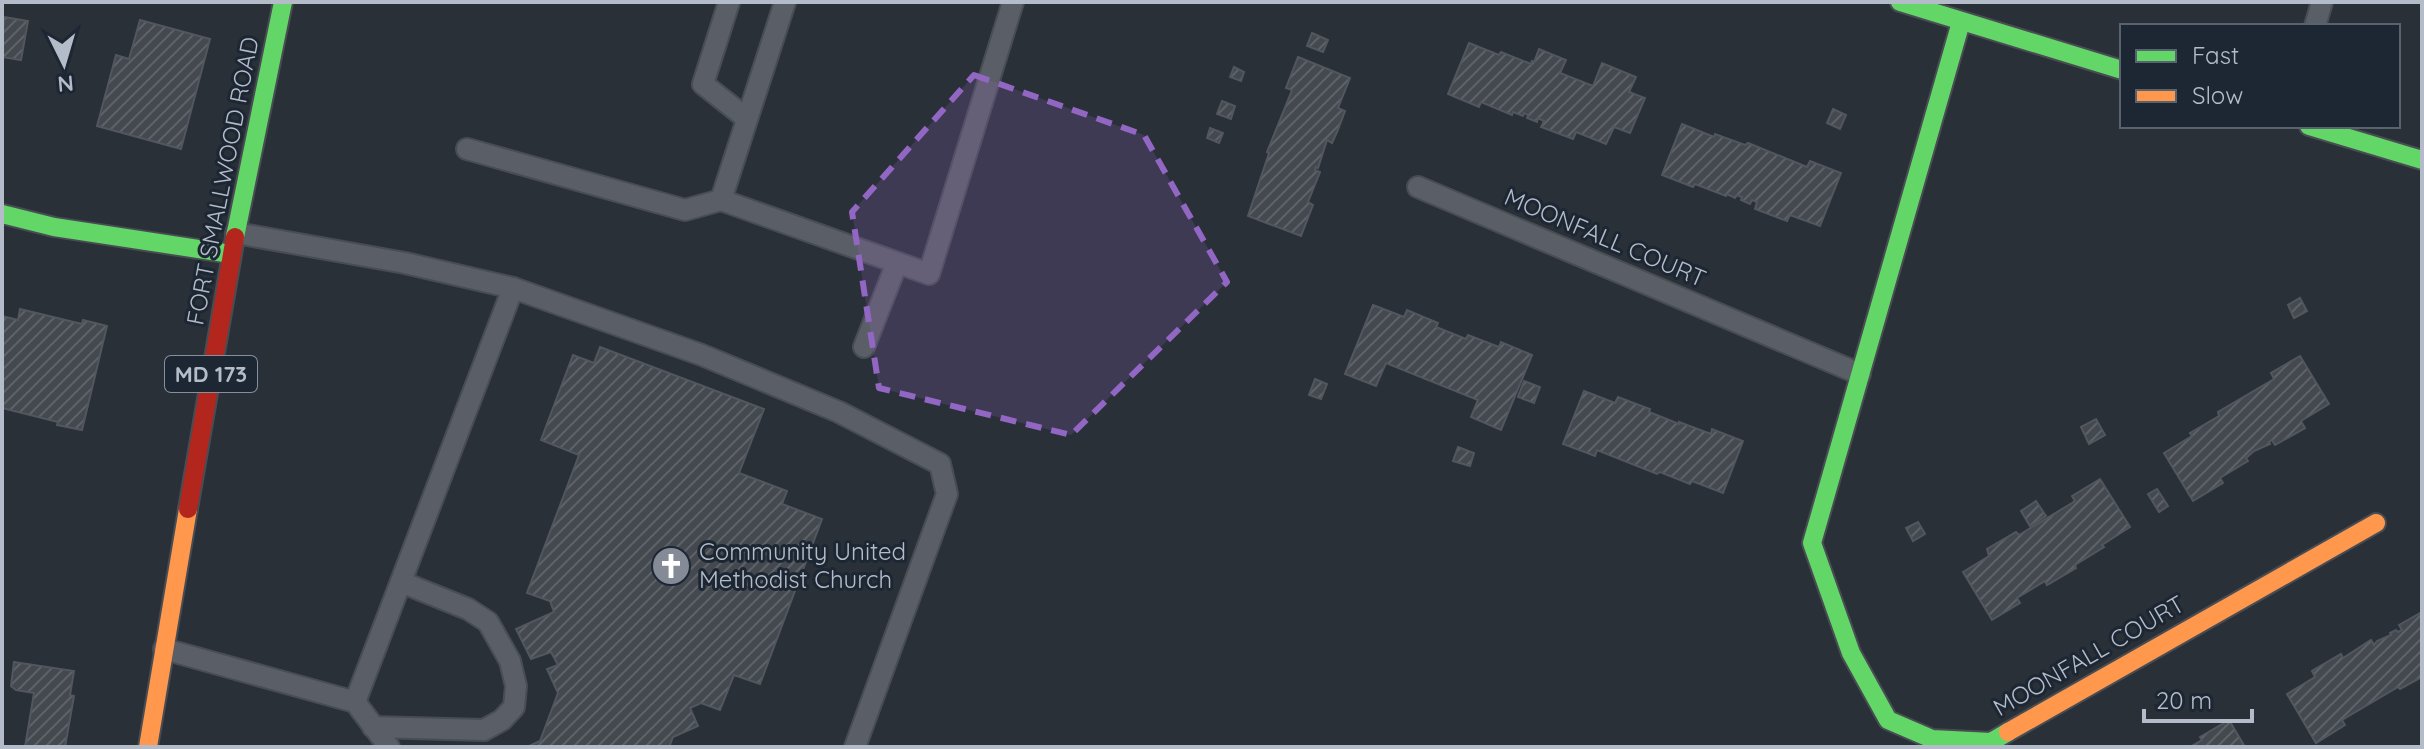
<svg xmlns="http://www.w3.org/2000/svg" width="2424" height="749" viewBox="0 0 2424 749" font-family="Quicksand,sans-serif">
	<defs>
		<pattern id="building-hatch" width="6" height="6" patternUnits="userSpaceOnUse" patternTransform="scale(2)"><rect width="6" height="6" fill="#444950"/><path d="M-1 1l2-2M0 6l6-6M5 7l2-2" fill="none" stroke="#5d6168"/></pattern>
	</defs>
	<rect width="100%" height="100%" fill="#2a3038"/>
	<g fill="url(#building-hatch)" stroke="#52575f" stroke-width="2">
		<path d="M4 17 28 21 21 60 2 57Z"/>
		<path d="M140 20 210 39 181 149 97 126 116 55 129 59Z"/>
		<path d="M1312 33 1328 40 1323 52 1307 46Z"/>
		<path d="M1469 43 1499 55 1501 52 1531 64 1532 61 1534 62 1539 49 1566 60 1560 73 1593 86 1602 63 1636 77 1629 92 1645 98 1630 133 1614 127 1606 144 1576 132 1573 139 1541 127 1544 121 1538 118 1537 122 1527 118 1528 115 1524 113 1523 116 1513 112 1512 115 1481 102 1479 107 1448 94Z"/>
		<path d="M1298 57 1350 78 1338 108 1345 111 1337 132 1332 143 1327 140 1318 168 1316 167 1315 170 1320 172 1308 202 1313 205 1301 236 1248 216 1269 153 1267 152 1292 90 1286 88Z"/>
		<path d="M1234 67 1244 72 1241 81 1230 77Z"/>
		<path d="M1222 101 1235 106 1231 119 1217 114Z"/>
		<path d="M1833 109 1846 115 1840 129 1827 123Z"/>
		<path d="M1682 124 1714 137 1715 134 1745 145 1748 143 1807 167 1810 161 1841 173 1820 226 1790 215 1787 221 1755 209 1757 202 1752 200 1750 204 1741 200 1742 197 1737 195 1735 198 1727 194 1726 196 1695 184 1693 187 1662 175Z"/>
		<path d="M1210 128 1223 133 1219 143 1207 138Z"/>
		<path d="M2300 298 2307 311 2294 318 2288 305Z"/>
		<path d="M1373 305 1404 317 1407 310 1438 323 1436 327 1466 339 1468 335 1499 347 1501 342 1532 355 1501 430 1471 417 1478 400 1386 363 1376 386 1345 374Z"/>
		<path d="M20 309 82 324 83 320 107 326 82 430 57 425 58 422 2 408V316L18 320Z"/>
		<path d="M600 347 764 409 739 473 787 491 782 504 822 519 760 684 734 675 720 710 701 703 690 708 698 726 673 737 669 747H527L540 741 558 693 547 669 558 665 551 652 531 659 516 629 554 612 550 601 527 593 579 455 541 440 573 355 594 363Z"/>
		<path d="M2300 356 2329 404 2301 421 2305 428 2275 445 2272 440 2269 442 2270 444 2254 451 2246 458 2248 461 2220 478 2223 483 2193 501 2164 453 2192 436 2190 433 2219 416 2218 412 2274 379 2271 373Z"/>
		<path d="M1315 379 1327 384 1321 399 1309 395Z"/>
		<path d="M1524 381 1540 387 1534 403 1518 397Z"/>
		<path d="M1584 391 1615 403 1618 397 1650 409 1649 412 1679 424V422L1711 434 1712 429 1743 441 1723 493 1692 481 1690 484 1660 472 1657 474 1597 450 1595 456 1563 444Z"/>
		<path d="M2096 419 2105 435 2089 444 2081 427Z"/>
		<path d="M1458 447 1474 453 1470 466 1453 461Z"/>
		<path d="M2100 479 2130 527 2102 545 2104 547 2075 565 2076 568 2047 585 2045 581 2017 598 2020 603 1992 620 1963 572 1989 556 1987 549 2016 532 2019 535 2072 503 2075 501 2072 496Z"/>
		<path d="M2157 489 2168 506 2159 512 2148 494Z"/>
		<path d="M2036 501 2046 516 2030 526 2021 511Z"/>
		<path d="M1918 522 1925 534 1913 541 1906 528Z"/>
		<path d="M2422 612V677L2400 689 2398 687 2342 720 2345 725 2316 743 2287 694 2315 677 2312 671 2341 654 2343 658 2371 640 2374 645 2377 641 2391 635 2390 633 2396 630 2398 632 2402 630 2399 625Z"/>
		<path d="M14 662 74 671 70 695 74 696 65 747H25L34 693 16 690 11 686Z"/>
		<path d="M2229 720 2245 747H2190L2202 740 2200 737Z"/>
	</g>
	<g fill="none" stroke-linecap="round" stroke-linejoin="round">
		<defs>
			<g id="lane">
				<path d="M729 2 703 84 746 118"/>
				<path d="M2315 26 2322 2"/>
				<path d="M467 149 685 210 721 200 785 2"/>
				<path d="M1418 187 1860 374"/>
				<path d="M721 200 929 274 1013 2"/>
				<path d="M236 233 405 263 513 288 702 355 839 412 940 464 947 494 855 747"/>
				<path d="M864 347 897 263"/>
				<path d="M164 649 355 702 389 747"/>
				<path d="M355 702 513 288"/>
				<path d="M373 727 484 730 502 720 514 707 516 686 510 661 488 622 468 609 401 582"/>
			</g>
			<g id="fast">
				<path d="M1900 2 2122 70"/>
				<path d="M1961 22 1812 543 1851 653 1888 720 1932 739 1991 742 2008 732"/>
				<path d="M2309 126 2422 160"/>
				<path d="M2 214 54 227 231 254"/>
				<path d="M235 237 283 2"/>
			</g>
			<g id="slow">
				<path d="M2008 732 2376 523"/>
				<path d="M148 747 188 509"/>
			</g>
			<path id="jam" d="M188 509 235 237"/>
		</defs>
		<use href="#lane" stroke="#484c53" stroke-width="24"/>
		<use href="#fast" stroke="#484c53" stroke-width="22"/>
		<use href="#slow" stroke="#484c53" stroke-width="22"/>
		<use href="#jam" stroke="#484c53" stroke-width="22"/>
		<use href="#lane" stroke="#5a5e66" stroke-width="20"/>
		<use href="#fast" stroke="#63d668" stroke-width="18"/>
		<use href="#slow" stroke="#ff974d" stroke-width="18"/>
		<use href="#jam" stroke="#b3261e" stroke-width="18"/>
	</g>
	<path fill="#9266c3" fill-opacity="0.2" stroke="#9266c3" stroke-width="6" stroke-dasharray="16 10" stroke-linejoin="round" d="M974 75 1144 135 1227 282 1071 435 879 388 852 212Z"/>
	<defs>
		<symbol id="church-disc" viewBox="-11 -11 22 22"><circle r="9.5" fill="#848b96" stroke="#1d2633"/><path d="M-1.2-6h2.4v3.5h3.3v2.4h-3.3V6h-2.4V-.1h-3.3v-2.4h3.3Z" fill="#fff"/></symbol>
	</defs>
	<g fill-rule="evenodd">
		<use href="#church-disc" x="649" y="544" width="44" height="44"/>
	</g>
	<g text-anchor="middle" stroke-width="6" stroke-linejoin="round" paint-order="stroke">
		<rect fill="#1d2633" stroke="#878f9c" stroke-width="2" x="165" y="356" width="92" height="36" rx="6"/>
		<g font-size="22" font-weight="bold" fill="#b4bcc9">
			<text x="211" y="382">MD 173</text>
		</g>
		<g font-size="24" fill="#b4bcc9" stroke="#1d2633">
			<text transform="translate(223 181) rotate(-79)" y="8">FORT SMALLWOOD ROAD</text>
			<text transform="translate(1605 238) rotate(23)" y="8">MOONFALL COURT</text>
			<text transform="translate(2089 656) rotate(-30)" y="8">MOONFALL COURT</text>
		</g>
		<g font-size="24" fill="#b4bcc9" stroke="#1d2633" text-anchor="start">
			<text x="699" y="560">Community United<tspan x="699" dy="28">Methodist Church</tspan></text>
		</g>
	</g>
	<rect width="2424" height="749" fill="none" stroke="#b4bcc9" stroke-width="8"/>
	<rect x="2120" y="24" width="280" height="104" fill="#1d2633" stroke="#59626f" stroke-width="2"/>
	<rect x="2136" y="50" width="40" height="12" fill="#63d668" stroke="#59626f" stroke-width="2"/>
	<text x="2192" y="64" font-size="24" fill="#b4bcc9">Fast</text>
	<rect x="2136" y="90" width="40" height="12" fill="#ff974d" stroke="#59626f" stroke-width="2"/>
	<text x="2192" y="104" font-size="24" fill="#b4bcc9">Slow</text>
	<g transform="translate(64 64) rotate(175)" stroke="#1d2633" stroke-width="6" paint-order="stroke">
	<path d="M0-6L14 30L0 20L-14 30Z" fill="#b4bcc9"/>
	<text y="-12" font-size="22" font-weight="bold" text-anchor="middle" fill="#b4bcc9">N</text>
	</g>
	<path d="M2144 709v12h108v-12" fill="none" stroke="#b4bcc9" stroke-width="4"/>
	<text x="2156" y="709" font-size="24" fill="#b4bcc9" stroke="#1d2633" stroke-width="6" paint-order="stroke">20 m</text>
</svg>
